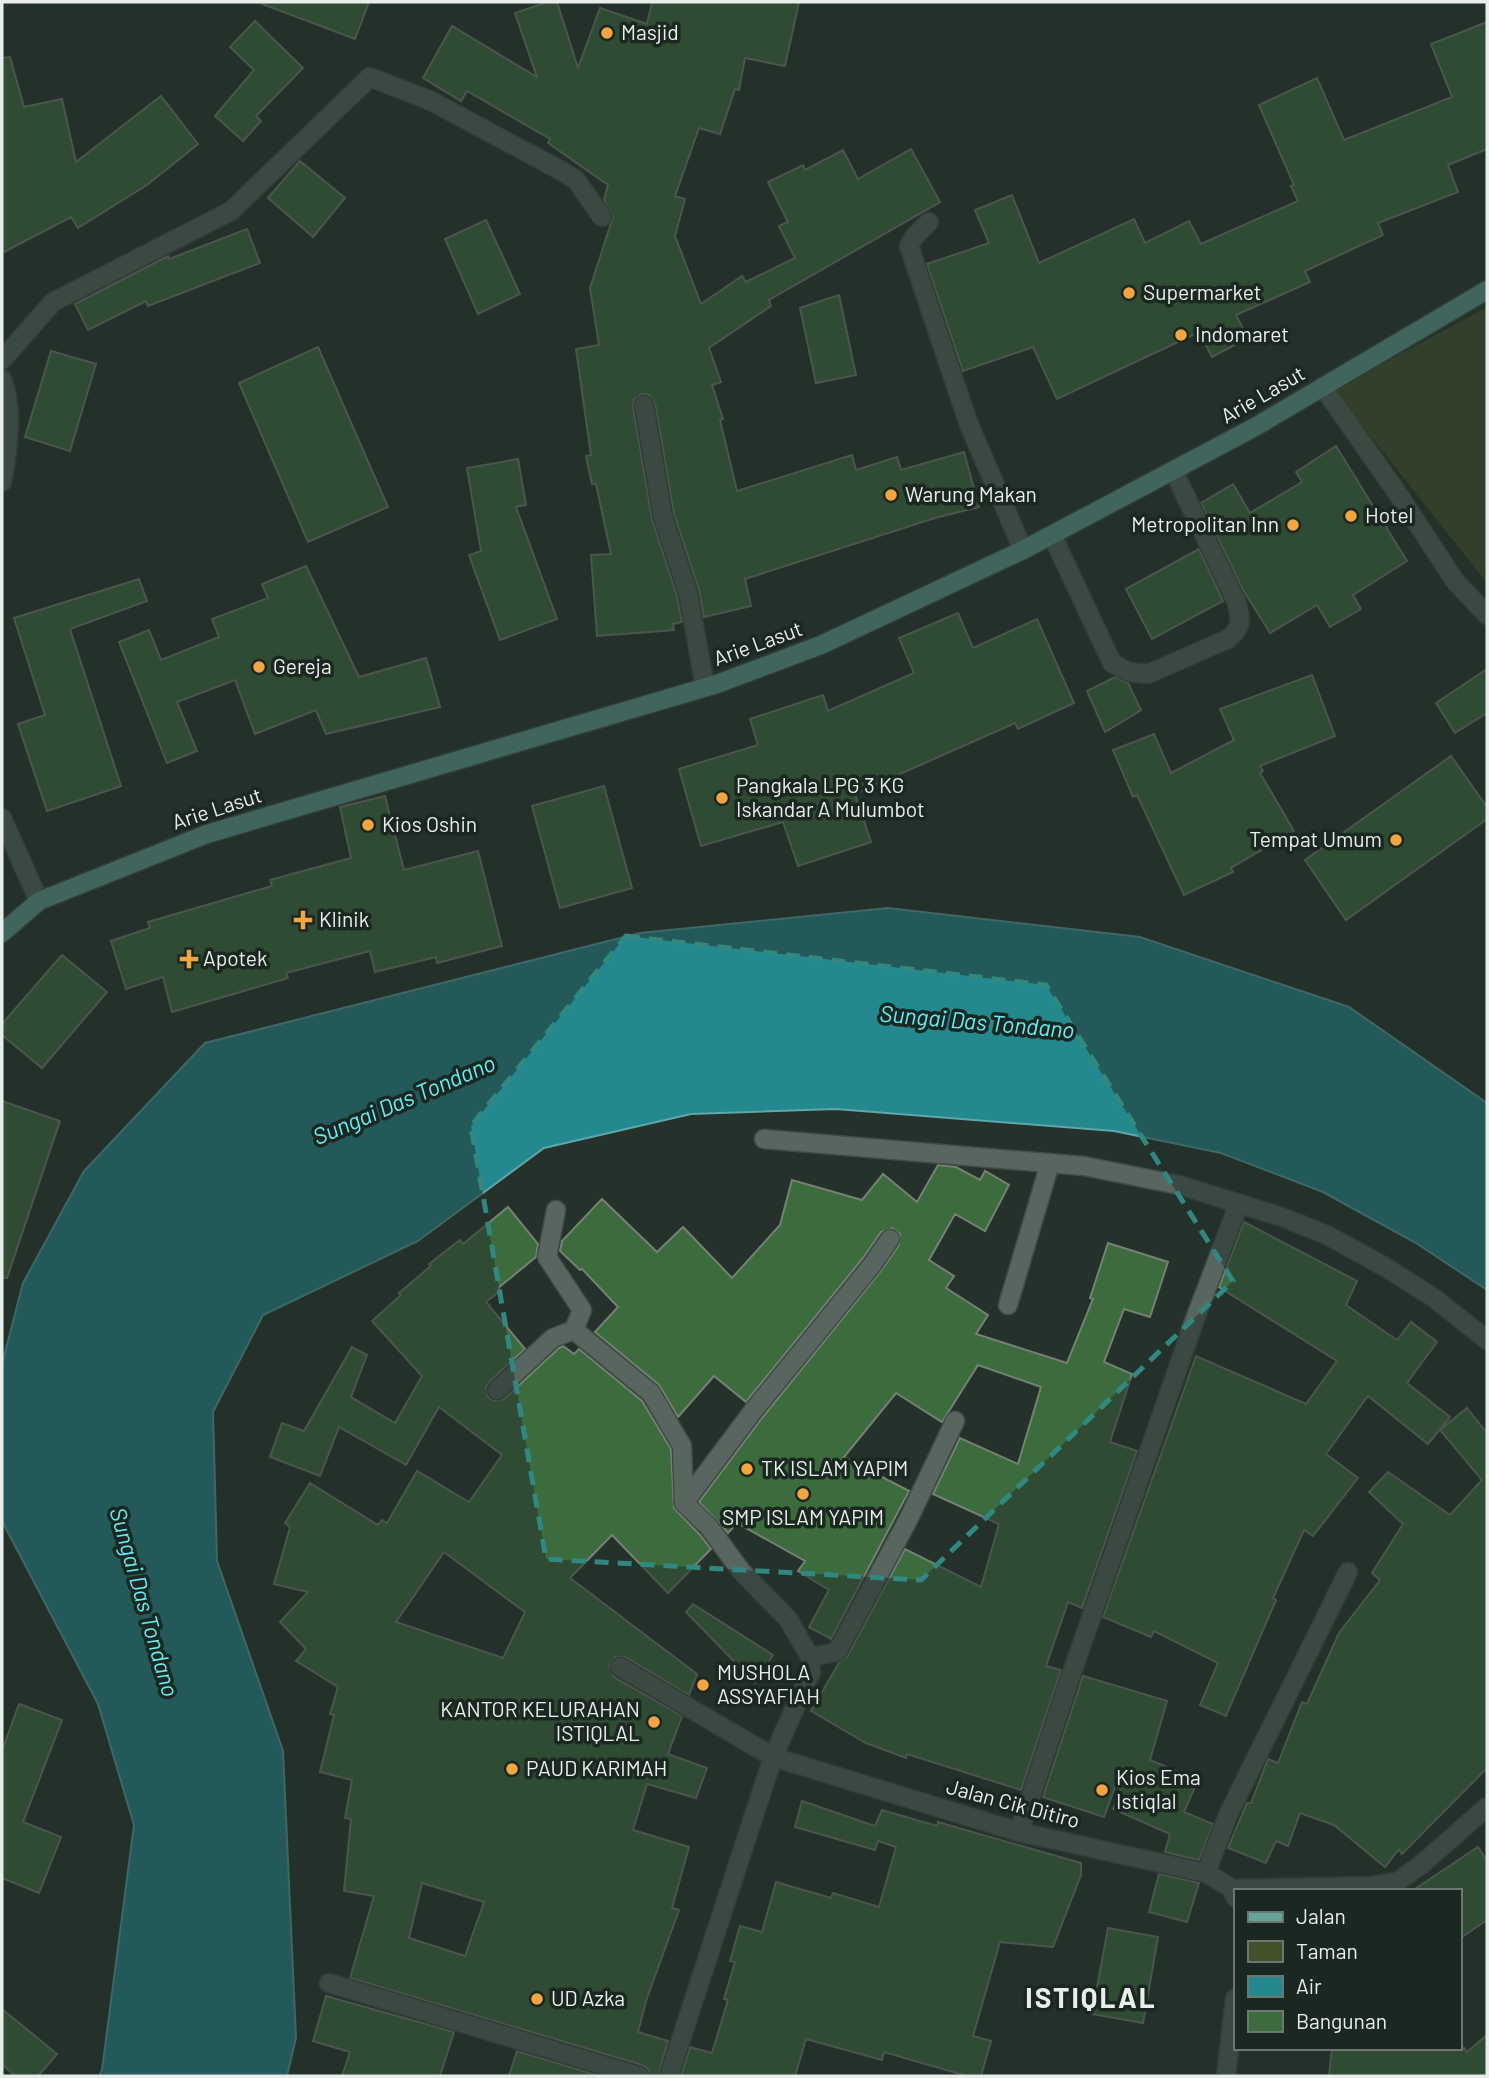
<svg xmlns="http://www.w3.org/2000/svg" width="1489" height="2078" viewBox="0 0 1489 2078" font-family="Barlow,sans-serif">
	<rect width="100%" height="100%" fill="#25312b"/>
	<path fill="#42502c" d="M1487 307V583L1334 390Z"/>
	<path fill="#23898f" stroke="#5ea8ab" stroke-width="2" d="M888 908 1140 937 1349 1007 1487 1103V1290L1416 1243 1323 1192 1221 1153 1114 1131 836 1109 691 1114 544 1148 418 1241 263 1315 213 1412 217 1561 283 1751 296 2038 287 2076H99L102 2070 134 1825 98 1704 2 1521V1364L23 1283 84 1171 205 1043 640 933Z"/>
	<g fill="#3c6b3d" stroke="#768176" stroke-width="2" fill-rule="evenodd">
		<path d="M263 2H369L355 39 262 4Z"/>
		<path d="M547 2H557L578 68 600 8 647 24 652 2H799L785 66 745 58 739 90 735 89 720 134 699 128 675 196 685 199 675 236 701 304 742 276 746 282 795 258 779 226 788 222 768 182 803 165 805 170 843 150 858 179 911 149 940 202 769 300 771 306 709 348 721 382 712 385 723 419 720 420 737 491 852 455 856 470 897 457 901 470 964 452 979 507 935 518 745 579 751 606 704 617 699 590 674 514 655 403 649 395 641 394 634 400 633 407 652 519 677 596 682 622 673 624 674 630 597 636 591 555 611 554 596 484H592L586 456 591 455 576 349 599 345 590 288 613 217 604 200 608 185 548 143 550 139 467 91 461 101 423 78 452 26 537 77 515 13Z"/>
		<path d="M255 21 303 68 256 116 261 121 243 141 215 116 254 70 230 47Z"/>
		<path d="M1487 22V149L1448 165 1458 192 1378 223 1383 235 1305 271 1310 282 1236 315 1248 338 1212 357 1199 332 1057 399 1033 347 963 371 927 264 989 243 975 210 1012 195 1039 263 1134 219 1145 243 1189 221 1201 244 1298 201 1291 186 1294 185 1259 105 1317 78 1344 140 1452 97 1431 44Z"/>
		<path d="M10 57 24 107 62 99 76 162 161 96 198 144 147 185 78 228 71 217 2 253V58Z"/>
		<path d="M300 161 345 198 313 237 268 198Z"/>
		<path d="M486 220 520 294 478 314 445 239Z"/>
		<path d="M247 229 260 263 148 306 146 301 88 330 75 304 168 256 169 259Z"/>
		<path d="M839 295 856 375 816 383 800 308Z"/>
		<path d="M318 347 388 507 308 542 239 383Z"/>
		<path d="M51 351 96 364 70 451 25 437Z"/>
		<path d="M1336 446 1407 561 1353 595 1361 609 1330 627 1317 605 1270 633 1243 590 1201 503 1233 484 1250 513 1302 482 1296 472Z"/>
		<path d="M518 459 526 505 516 507 557 619 500 640 469 555 481 551 467 468Z"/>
		<path d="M1199 549 1223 601 1152 639 1126 589Z"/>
		<path d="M306 566 359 677 426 658 440 707 326 734 316 710 255 734 235 680 177 702 197 751 167 763 119 642 149 630 161 660 219 637 212 619 268 598 262 584Z"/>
		<path d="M139 579 147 601 70 629 121 786 47 811 18 724 45 715 14 618Z"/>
		<path d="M958 613 973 648 1037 619 1074 703 1018 729 1015 723 855 794 871 842 798 866 783 822 701 846 679 769 758 745 750 719 823 695 828 711 914 673 899 638Z"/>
		<path d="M1487 669V713L1455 733 1436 703Z"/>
		<path d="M1312 675 1335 736 1260 766 1263 771 1260 773 1294 831 1231 868 1233 872 1184 895 1137 795 1133 797 1113 750 1154 734 1171 773 1234 740 1220 709Z"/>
		<path d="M1115 677 1128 683 1141 710 1105 732 1087 691Z"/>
		<path d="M1451 756 1487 807V819L1346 920 1305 860Z"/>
		<path d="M604 786 632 888 560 908 532 806Z"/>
		<path d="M385 796 404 870 478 851 502 946 437 963 436 957 375 972 370 951 286 973 288 978 172 1012 163 977 126 989 111 941 150 928 148 922 272 886 270 880 351 858 340 807Z"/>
		<path d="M62 955 107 992 42 1068 2 1035V1024Z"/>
		<path d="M2 1101 60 1121 7 1278H2Z"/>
		<path d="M938 1165 956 1167 980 1180 985 1171 1009 1185 985 1231 955 1214 929 1260 954 1276 946 1288 988 1315 976 1334 1067 1363 1093 1299 1090 1298 1108 1243 1168 1262 1150 1317 1124 1309 1104 1362 1132 1374 1110 1442 1137 1451 1082 1608 1068 1602 1046 1666 1061 1670 1021 1790 907 1754 906 1758 866 1743 811 1711 839 1663 847 1657 905 1549 981 1587 999 1524 933 1494 960 1438 1018 1464 1041 1387 978 1365 942 1422 896 1393 844 1457 909 1491 831 1639 809 1627 829 1590 798 1571 805 1561 737 1523 728 1533 699 1502 762 1418 881 1271 899 1245 900 1234 892 1228 881 1232 863 1258 746 1402 714 1376 678 1417 659 1385 595 1332 618 1307 582 1269 580 1270 560 1251 562 1241 602 1199 657 1252 683 1227 732 1278 780 1225 792 1180 862 1200 883 1174 917 1202Z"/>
		<path d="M508 1207 538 1244 536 1257 498 1288 500 1291 486 1302 525 1349 489 1382 486 1387 488 1397 494 1401 504 1399 559 1348 563 1346 574 1354 579 1349 642 1401 671 1449 674 1508 700 1535 711 1549 668 1593 612 1535 570 1578 697 1674 689 1695 625 1657H615L609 1666 614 1677 682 1716 668 1754 707 1768 696 1798 647 1784 633 1830 689 1847 672 1908 679 1910 646 2001 638 2032 668 2041 658 2076H650L648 2069 642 2065 350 1978 374 1896 344 1891 351 1819 345 1818 352 1780 320 1772 334 1715 330 1714 338 1687 296 1661 306 1649 280 1622 308 1592 274 1584 290 1527 285 1523 310 1483 378 1525 382 1520 387 1523 417 1471 469 1502 502 1455 439 1407 406 1465 339 1427 320 1476 270 1457 282 1423 304 1431 352 1347 367 1355 351 1397 395 1423 422 1376 372 1321 401 1295 399 1293 431 1266 429 1264 460 1240 463 1244ZM444 1552 525 1612 503 1658 396 1622ZM422 1883 484 1902 465 1956 409 1938Z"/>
		<path d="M1244 1222 1357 1281 1346 1305 1397 1340 1411 1322 1437 1342 1407 1383 1450 1417 1428 1444 1368 1396 1326 1454 1358 1478 1313 1536 1304 1530 1273 1598 1276 1600 1226 1716 1200 1705 1218 1663 1154 1631 1151 1637 1103 1617 1196 1356 1306 1404 1337 1361 1219 1287Z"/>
		<path d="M1467 1408 1487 1433V1768L1402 1854 1399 1849 1385 1867 1334 1825 1300 1813 1288 1846 1276 1841 1266 1863 1228 1848 1247 1803H1251L1268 1759 1278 1763 1302 1702 1307 1704 1339 1633 1380 1580 1372 1573 1403 1524 1369 1492 1388 1472 1450 1515 1482 1480 1440 1430Z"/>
		<path d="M693 1604 773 1655 755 1683 686 1612Z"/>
		<path d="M1083 1676 1167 1701 1150 1760 1198 1780 1184 1812 1213 1824 1199 1860 1165 1852 1170 1834 1113 1809 1121 1789 1115 1787 1104 1817 1043 1797Z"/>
		<path d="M19 1704 62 1720 23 1822 61 1837 39 1893 2 1878V1751Z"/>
		<path d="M802 1801 875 1826 882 1810 937 1826 938 1822 1081 1863V1875L1053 1947 1000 1942 973 2036 991 2041 981 2076H967L884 2052 882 2060 806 2039 795 2076H681L690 2047 712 2053 728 2000 724 1999 735 1962 730 1961 740 1926 762 1932 776 1882 831 1898 833 1893 879 1907 896 1847 878 1841 875 1850 795 1827Z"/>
		<path d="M1478 1847 1487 1861V1920L1459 1939V1891H1412Z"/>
		<path d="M1159 1874 1199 1883 1187 1922 1149 1912Z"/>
		<path d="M1108 1928 1158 1937 1143 2023 1092 2014Z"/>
		<path d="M326 1996 454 2032 440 2076H342L350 2052 313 2041Z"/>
		<path d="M2 2009 57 2054 38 2076H15L2 2064Z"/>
		<path d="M1487 2035V2076H1329L1332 2048H1464L1467 2052Z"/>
		<path d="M517 2051 600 2076H509Z"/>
	</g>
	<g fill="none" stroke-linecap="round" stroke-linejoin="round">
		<defs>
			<g id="minor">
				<path d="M929 222 914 237 909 246 968 422 1023 550"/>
				<path d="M2 360 53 302 231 211 370 77 431 101 558 169 576 180 602 217"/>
				<path d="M2 379C14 409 8 452 2 482"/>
				<path d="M1323 387 1400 497 1455 581 1487 615"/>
				<path d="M644 405 663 517 688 593 705 687"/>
				<path d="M1052 535 1112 663 1129 672 1148 674 1228 639C1244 625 1241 619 1236 601L1173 470"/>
				<path d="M2 818 39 901"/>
				<path d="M764 1139 1084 1166 1179 1185 1282 1217 1327 1235 1385 1267 1434 1298 1487 1340"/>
				<path d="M556 1210 547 1257 582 1310 574 1330"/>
				<path d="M1008 1305 1050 1163"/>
				<path d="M497 1390 553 1338 574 1330 651 1393 682 1446 684 1503 709 1527 741 1571 788 1619 810 1657 811 1672 773 1757 669 2076"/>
				<path d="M684 1503 753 1411 872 1265 890 1239"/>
				<path d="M810 1657 837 1652 908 1520 955 1421"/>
				<path d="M620 1667 773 1757 1019 1832 1206 1873 1233 1889 1235 1897"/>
				<path d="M1019 1832 1069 1681 1195 1319 1239 1203"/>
				<path d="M1206 1873 1228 1815 1348 1572"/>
				<path d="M1233 1889 1371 1886 1397 1882 1422 1864 1487 1807"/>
				<path d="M329 1983 639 2076"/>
				<path d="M1226 2076 1235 1999"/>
			</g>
			<path id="major" d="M2 933 39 901 207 834 717 684 821 645 1023 550 1255 427 1487 290"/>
		</defs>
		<use href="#minor" stroke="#424c47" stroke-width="21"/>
		<use href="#major" stroke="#424c47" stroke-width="21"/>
		<use href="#minor" stroke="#58665f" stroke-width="18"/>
		<use href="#major" stroke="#63a599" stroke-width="18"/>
	</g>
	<path d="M0 0H1489V2078H0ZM626 936 1046 985 1233 1281 921 1580 546 1559 471 1126Z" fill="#25312b" fill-opacity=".55" fill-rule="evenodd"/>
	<path fill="none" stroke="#308881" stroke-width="5" stroke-dasharray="14 9" stroke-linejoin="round" d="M626 936 1046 985 1233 1281 921 1580 546 1559 471 1126Z"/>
	<g fill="#f2a541" stroke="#1b2721" stroke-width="2.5">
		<circle cx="607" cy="33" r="7"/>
		<circle cx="1129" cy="293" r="7"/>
		<circle cx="1181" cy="335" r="7"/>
		<circle cx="891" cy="495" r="7"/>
		<circle cx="1351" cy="516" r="7"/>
		<circle cx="1293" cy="525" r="7"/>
		<circle cx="259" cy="667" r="7"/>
		<circle cx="722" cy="798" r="7"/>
		<circle cx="368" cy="825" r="7"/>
		<circle cx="1396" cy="840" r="7"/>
		<path d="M299.5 909.5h7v7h7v7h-7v7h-7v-7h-7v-7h7z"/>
		<path d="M185.5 948.5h7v7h7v7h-7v7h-7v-7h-7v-7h7z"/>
		<circle cx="747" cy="1469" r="7"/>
		<circle cx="803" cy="1494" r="7"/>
		<circle cx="703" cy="1685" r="7"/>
		<circle cx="654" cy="1722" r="7"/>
		<circle cx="512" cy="1769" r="7"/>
		<circle cx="1102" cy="1790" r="7"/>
		<circle cx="537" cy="1999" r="7"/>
	</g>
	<g text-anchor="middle" stroke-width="7" stroke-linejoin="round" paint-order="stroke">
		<g font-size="21" fill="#e8efeb" stroke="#1b2721" text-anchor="start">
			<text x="621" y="40">Masjid</text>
			<text x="1143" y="300">Supermarket</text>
			<text x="1195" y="342">Indomaret</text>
			<text x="905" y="502">Warung Makan</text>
			<text x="1365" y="523">Hotel</text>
			<text x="1279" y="532" text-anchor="end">Metropolitan Inn</text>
			<text x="273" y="674">Gereja</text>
			<text x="736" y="793">Pangkala LPG 3 KG<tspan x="736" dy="24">Iskandar A Mulumbot</tspan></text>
			<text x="382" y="832">Kios Oshin</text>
			<text x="1382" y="847" text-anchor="end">Tempat Umum</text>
			<text x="319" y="927">Klinik</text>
			<text x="203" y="966">Apotek</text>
			<text x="761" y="1476">TK ISLAM YAPIM</text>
			<text x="803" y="1525" text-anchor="middle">SMP ISLAM YAPIM</text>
			<text x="717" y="1680">MUSHOLA<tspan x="717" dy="24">ASSYAFIAH</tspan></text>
			<text x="640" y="1717" text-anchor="end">KANTOR KELURAHAN<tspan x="640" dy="24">ISTIQLAL</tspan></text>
			<text x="526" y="1776">PAUD KARIMAH</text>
			<text x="1116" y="1785">Kios Ema<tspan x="1116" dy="24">Istiqlal</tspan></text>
			<text x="551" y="2006">UD Azka</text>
		</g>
		<g font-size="21" fill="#e8efeb" stroke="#1b2721">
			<text transform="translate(1263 395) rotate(-30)" y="7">Arie Lasut</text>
			<text transform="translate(758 644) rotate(-20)" y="7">Arie Lasut</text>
			<text transform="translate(217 809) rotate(-18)" y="7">Arie Lasut</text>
			<text transform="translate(1013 1804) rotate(15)" y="7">Jalan Cik Ditiro</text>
		</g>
		<g font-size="23" font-style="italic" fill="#64edf6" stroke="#1b2721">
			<text transform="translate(977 1022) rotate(5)" y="8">Sungai Das Tondano</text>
			<text transform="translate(404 1100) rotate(-23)" y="8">Sungai Das Tondano</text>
			<text transform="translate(144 1602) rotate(74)" y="8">Sungai Das Tondano</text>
		</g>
		<g font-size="28" font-weight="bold" letter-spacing="2" fill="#e8efeb" stroke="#1b2721">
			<text x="1091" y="2008">ISTIQLAL</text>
		</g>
	</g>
	<rect width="1489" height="2078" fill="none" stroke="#e8efeb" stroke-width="7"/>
	<rect x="1234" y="1889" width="228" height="161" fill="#1b2721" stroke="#6d7772" stroke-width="2"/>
	<rect x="1248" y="1912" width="35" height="10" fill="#63a599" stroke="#6d7772" stroke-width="2"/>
	<text x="1296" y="1924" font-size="21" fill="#e8efeb">Jalan</text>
	<rect x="1248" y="1941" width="35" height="21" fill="#42502c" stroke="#6d7772" stroke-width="2"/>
	<text x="1296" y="1959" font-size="21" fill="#e8efeb">Taman</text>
	<rect x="1248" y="1976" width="35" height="21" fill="#23898f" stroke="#6d7772" stroke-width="2"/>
	<text x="1296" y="1994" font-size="21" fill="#e8efeb">Air</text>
	<rect x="1248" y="2011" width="35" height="21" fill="#3c6b3d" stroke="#6d7772" stroke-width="2"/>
	<text x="1296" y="2029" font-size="21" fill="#e8efeb">Bangunan</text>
</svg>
